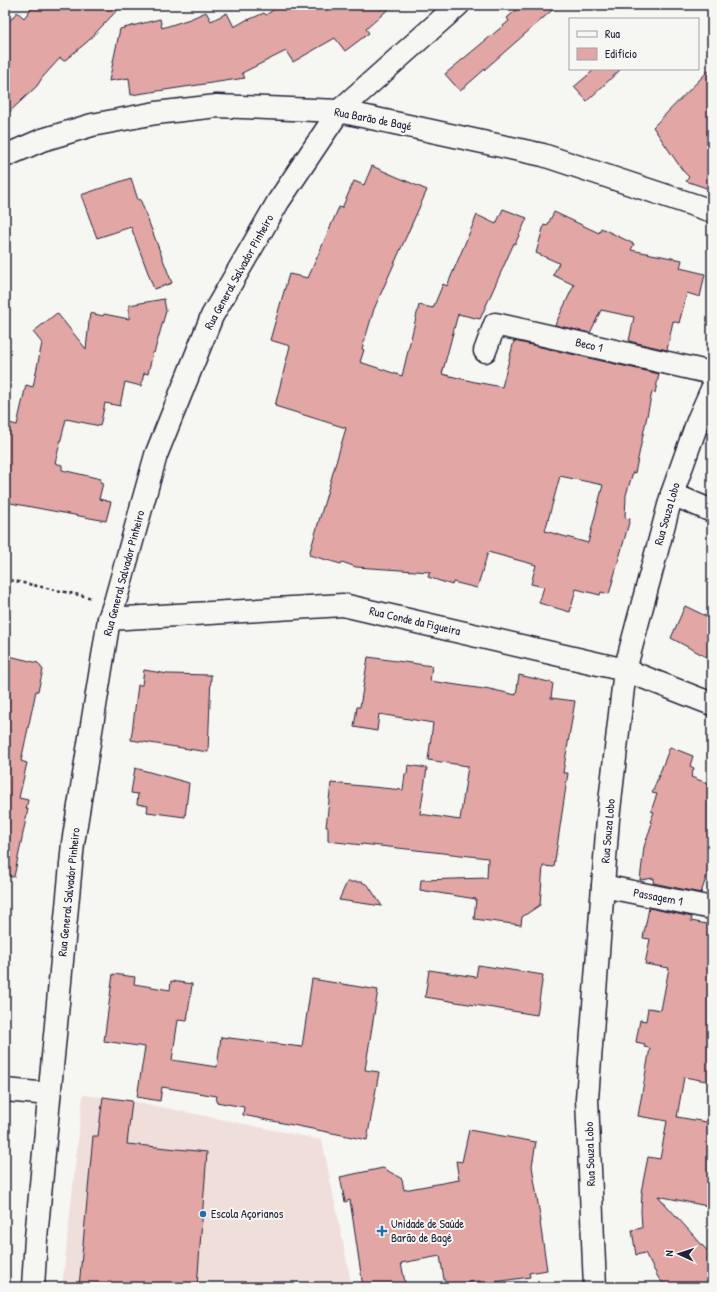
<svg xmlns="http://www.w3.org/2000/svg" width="717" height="1292" viewBox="0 0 717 1292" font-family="'Patrick Hand',sans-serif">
	<rect width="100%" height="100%" fill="#f6f6f2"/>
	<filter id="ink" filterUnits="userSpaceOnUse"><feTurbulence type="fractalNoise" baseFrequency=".025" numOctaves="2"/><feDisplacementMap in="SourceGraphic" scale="8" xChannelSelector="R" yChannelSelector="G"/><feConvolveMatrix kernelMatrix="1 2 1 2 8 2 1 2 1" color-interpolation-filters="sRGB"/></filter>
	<g filter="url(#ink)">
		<path fill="#f0dedb" d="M83 1095 132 1101 322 1140 352 1287H62Z"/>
		<g fill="#e2a7a5" stroke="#22223b" fill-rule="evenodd">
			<path d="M34 5H122L87 42 64 61 60 58 42 78 37 86 5 116V27L17 12 24 18Z"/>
			<path d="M280 5H393L366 29 369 33 345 51 335 38 293 62 286 51 242 73 245 78 131 95 129 78 109 81 120 29 160 19 162 28 190 19 206 12 211 21 227 13 234 27 248 19V20L264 13 266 15Z"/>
			<path d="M522 5H558L460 91 445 74 509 21 507 18Z"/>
			<path d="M712 67V190L686 181 689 177 683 171 653 127Z"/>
			<path d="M595 69H621L587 101 574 87Z"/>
			<path d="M372 166 427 190 374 309 362 349 364 350 360 362 402 376 419 305 433 308 443 284 447 286 477 215 496 224 503 209 527 218 515 244 514 243 480 319 458 314 442 374 475 382 502 387 514 341 659 374 655 393 652 392 635 473 633 472 626 495 625 518 630 519 609 594 601 592 600 595 576 589 570 612 539 603 544 587 531 584 536 565 488 552 477 588 453 582 452 585 428 577 430 572 356 567 342 562 341 564 309 555 346 428 275 406 290 346 270 340 289 274 308 278 339 207 342 208 354 181 364 185ZM560 476 603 485 588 543 545 531Z"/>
			<path d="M131 178 138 200 140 199 172 283 154 289 131 227 97 238 81 195Z"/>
			<path d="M554 212 599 233 601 228 634 244 631 250 682 260 680 268 705 274 700 297 687 293 679 323 673 321 667 350 629 341 634 317 601 310 590 333 555 325 574 285 553 275 559 263 536 253 544 225 547 226Z"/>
			<path d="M164 299 166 311 154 353 153 352 148 374 144 373 141 386 125 382 120 406 105 403 100 426 66 419 55 463 62 465V470L101 479 100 482 103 483 99 499 111 502 106 521 5 502V422L17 425 26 385 33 387 42 343 33 332 57 313 86 349 90 313 103 316 104 314 129 319V305Z"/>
			<path d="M685 606 712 619V660L671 638Z"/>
			<path d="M5 655 38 663 43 670 38 691H36L21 761 27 763 19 798 28 800 26 809H28L14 877 5 876Z"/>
			<path d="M368 657 432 666 430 681 484 689 485 688 516 695 519 675 553 683 551 698 575 701 563 773H568L554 867 543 866 540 905 522 917 521 925 474 919 476 899 420 890 421 880 487 878 488 858 362 844V845L328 841V827H326L331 783 403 790 405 774H407L408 765 427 768 420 814 460 820 468 766 428 760 433 723 379 714 377 731 354 727 357 707H360Z"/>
			<path d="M144 670 168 674 211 675 208 752 131 740 138 685H142Z"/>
			<path d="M670 747 693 756 690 766 694 768 691 777 712 785V860L701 893 653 883 654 878 640 880 644 847 652 823 650 822 654 812 651 811 657 794 652 793Z"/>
			<path d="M135 768 189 783 185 817 147 812 148 806 137 804 138 794 131 793Z"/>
			<path d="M347 882H361L368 885 382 906 339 900Z"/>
			<path d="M649 908 692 917 691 921 712 925V1082L684 1077 677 1117 712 1123V1207L658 1196 712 1256V1287H668L659 1279 645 1253 636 1255 632 1230 642 1228 641 1211 642 1192H641L648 1157 660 1159 667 1121 638 1116 650 1048 644 1047 645 1044 636 1042 640 1020 646 1021 648 1008 661 1010 669 968 645 964 650 939 643 938Z"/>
			<path d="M478 965 543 975 537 1015 425 997 429 970 476 977Z"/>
			<path d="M113 974 135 977 134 984 170 990 171 981 192 984 187 1021 178 1020 172 1060 217 1067 221 1037 302 1047 312 979 378 990 365 1070 379 1072 367 1140 243 1115 244 1107 216 1102 217 1096 162 1087 160 1101 137 1097 145 1047 104 1041Z"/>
			<path d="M103 1097 132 1101 127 1144 207 1152 197 1287H79L93 1136H98Z"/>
			<path d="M469 1130 536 1142 532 1166 541 1222H540L547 1270 529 1273 530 1277 480 1284V1281L445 1285 440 1256 401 1263 406 1287H363L350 1200 345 1202 340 1177 383 1168 402 1179 404 1190 459 1180 456 1161 462 1162Z"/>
		</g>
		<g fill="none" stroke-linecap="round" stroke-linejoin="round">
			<defs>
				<g id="minor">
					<path d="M5 156 42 140 92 125 156 113 217 106 339 111 543 155 712 211"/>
					<path d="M485 351 495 324 712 373"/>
					<path d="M672 494 712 511"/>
					<path d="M109 619 343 605 625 670 712 704"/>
					<path d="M603 886 712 908"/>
					<path d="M5 1090 49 1094"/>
					<path d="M33 1287 36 1238 73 843 109 619 115 602 156 455 212 316 278 202 339 111 458 5"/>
					<path d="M595 1287 587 1099 608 819 625 670 672 494 699 418 712 389"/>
				</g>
			</defs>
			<use href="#minor" stroke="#22223b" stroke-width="25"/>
			<path stroke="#22223b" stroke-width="2.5" stroke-dasharray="3 3" stroke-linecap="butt" d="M5 579 93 598"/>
			<use href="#minor" stroke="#f6f6f2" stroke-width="22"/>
		</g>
	</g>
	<g fill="#1f6fb2" stroke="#f6f6f2" stroke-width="1.5">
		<circle cx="203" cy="1214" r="4"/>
		<path d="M380 1225h4v4h4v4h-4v4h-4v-4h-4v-4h4z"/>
	</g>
	<g text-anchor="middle" stroke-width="4" stroke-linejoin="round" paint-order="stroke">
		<g font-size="12" fill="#22223b" stroke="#f6f6f2">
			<text transform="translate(373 119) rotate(11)" y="4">Rua Barão de Bagé</text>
			<text transform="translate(239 272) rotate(-61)" y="4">Rua General Salvador Pinheiro</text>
			<text transform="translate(589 345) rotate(13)" y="4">Beco 1</text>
			<text transform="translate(667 514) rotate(-74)" y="4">Rua Souza Lobo</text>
			<text transform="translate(124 573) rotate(-75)" y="4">Rua General Salvador Pinheiro</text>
			<text transform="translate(415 621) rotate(13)" y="4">Rua Conde da Figueira</text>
			<text transform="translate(608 831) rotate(-85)" y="4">Rua Souza Lobo</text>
			<text transform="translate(69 892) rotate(-84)" y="4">Rua General Salvador Pinheiro</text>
			<text transform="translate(658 897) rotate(11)" y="4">Passagem 1</text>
			<text transform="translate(590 1154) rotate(-92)" y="4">Rua Souza Lobo</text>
		</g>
		<g font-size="12" fill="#22223b" stroke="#f6f6f2" text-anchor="start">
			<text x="211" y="1218">Escola Açorianos</text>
			<text x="391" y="1228">Unidade de Saúde<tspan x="391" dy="14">Barão de Bagé</tspan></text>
		</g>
	</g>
	<rect width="717" height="1292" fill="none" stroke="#f6f6f2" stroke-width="20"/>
	<rect x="10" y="10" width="697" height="1272" fill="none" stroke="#22223b" stroke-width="1.5" filter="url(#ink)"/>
	<rect x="569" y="18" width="130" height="52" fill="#f6f6f2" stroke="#a1a1a9"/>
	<rect x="577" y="31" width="20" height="6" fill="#f6f6f2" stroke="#a1a1a9"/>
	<text x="605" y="38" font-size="12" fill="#22223b">Rua</text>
	<rect x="577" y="48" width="20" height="12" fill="#e2a7a5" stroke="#a1a1a9"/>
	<text x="605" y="58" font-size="12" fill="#22223b">Edifício</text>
	<g transform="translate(679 1254) rotate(273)" stroke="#f6f6f2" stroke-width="3" paint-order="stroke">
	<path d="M0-3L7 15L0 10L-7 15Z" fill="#22223b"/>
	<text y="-6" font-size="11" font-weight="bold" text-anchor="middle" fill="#22223b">N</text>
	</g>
</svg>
